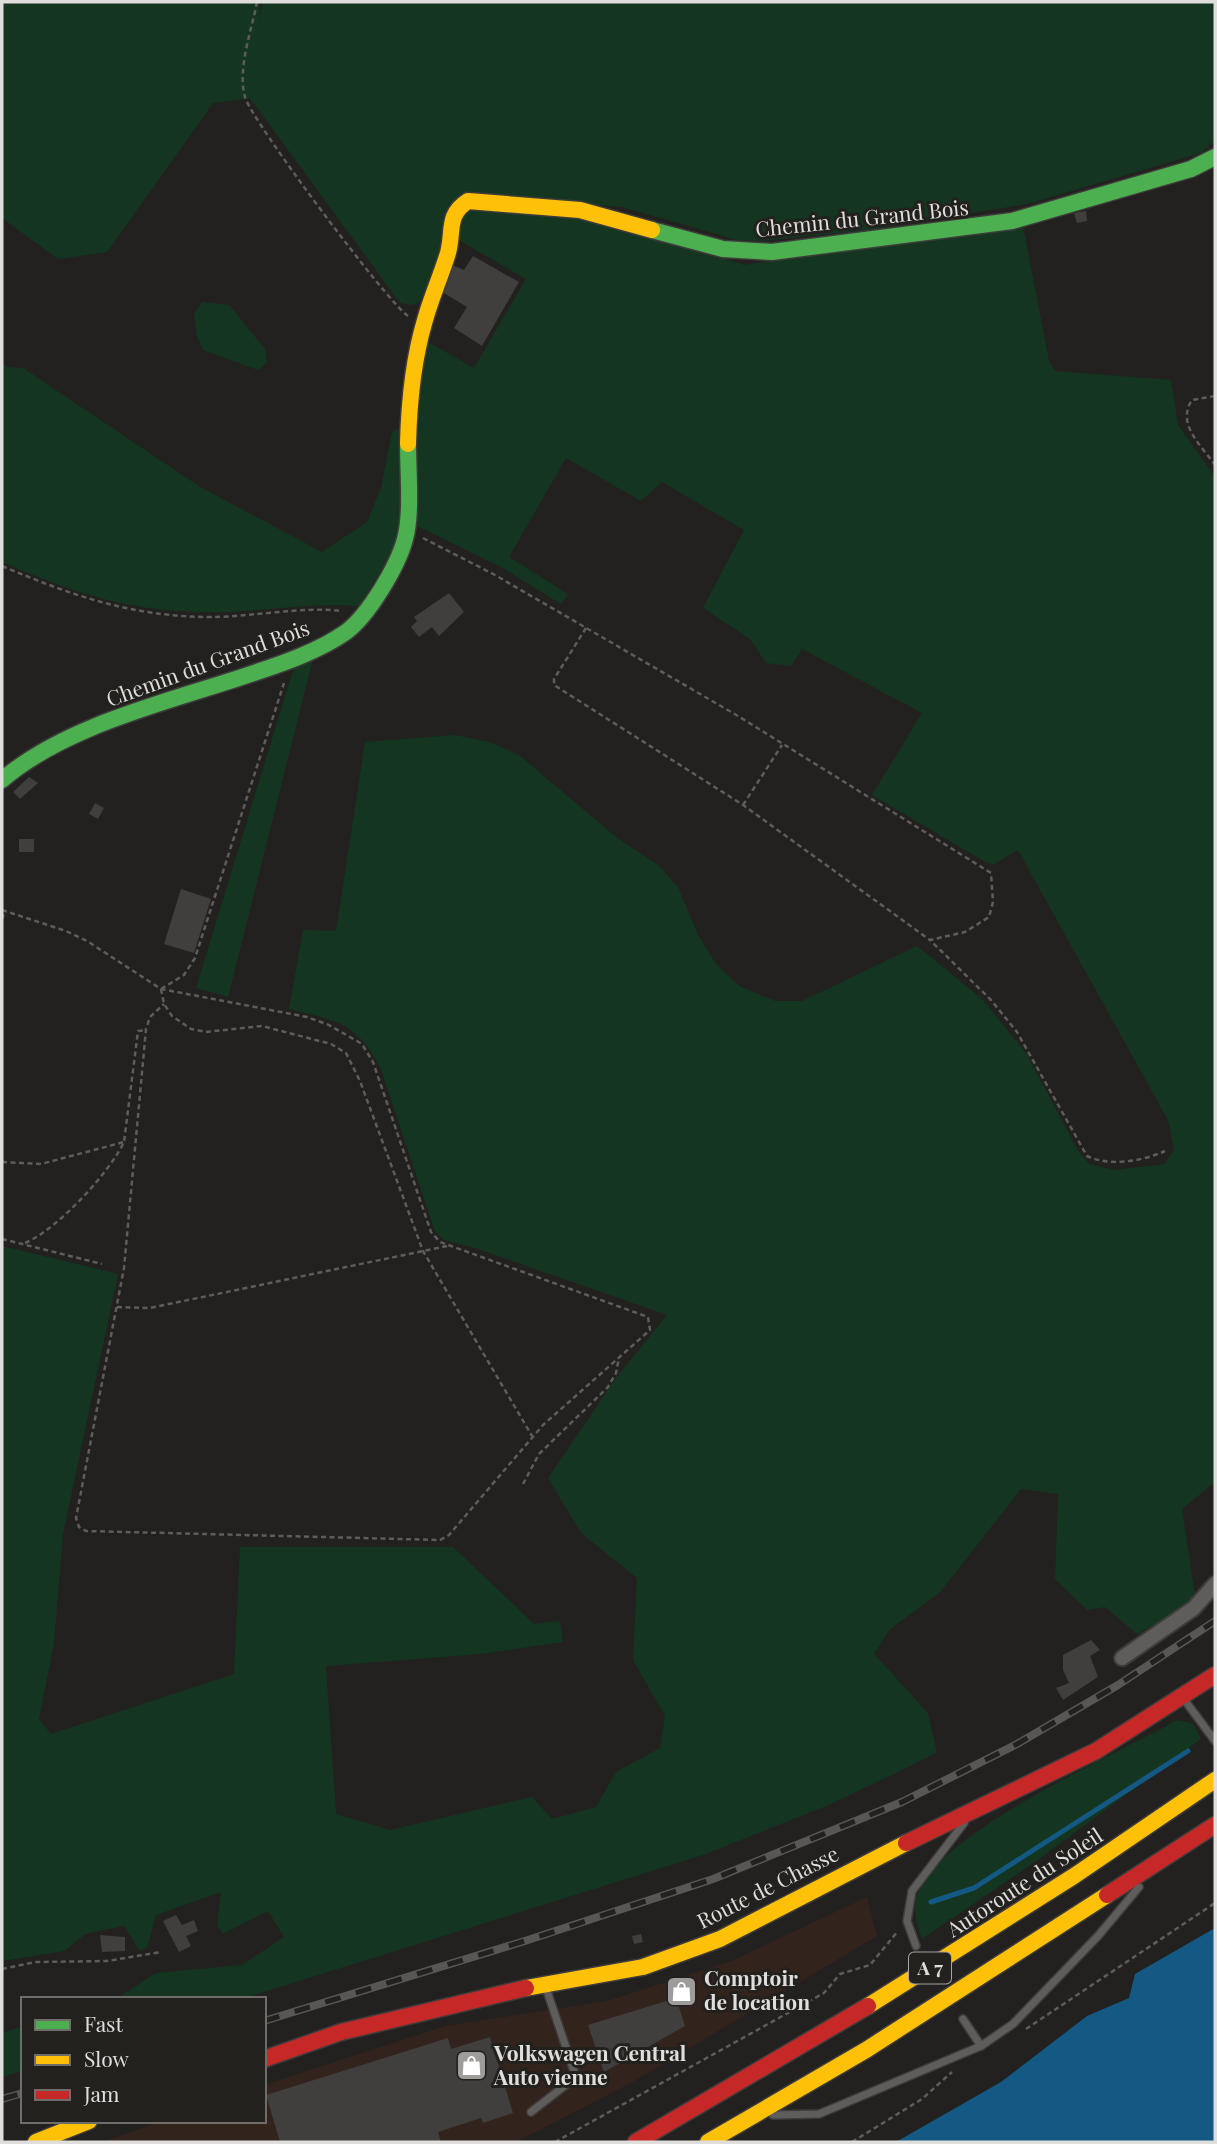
<svg xmlns="http://www.w3.org/2000/svg" width="1217" height="2144" viewBox="0 0 1217 2144" font-family="'Playfair Display',serif">
	<rect width="100%" height="100%" fill="#22211f"/>
	<path fill="#32231d" d="M867 1897 877 1936 631 2083 516 2142H102L162 2121H264V2085L445 2026 607 2001 731 1961Z"/>
	<g fill="#143621">
		<path d="M2 2H260L259 21 263 2H1215V141L1201 153 1027 204 877 229 761 241 737 240 622 207 477 195 446 241 420 302 411 305 400 303 250 98 213 103 107 252 58 259 2 218Z"/>
		<path d="M470 207 609 222 744 265 1023 226 1049 361 1055 371 1171 380 1178 425 1215 477V1482L1182 1509 1195 1596 1176 1614 1137 1634 1105 1607 1087 1610 1055 1579 1058 1494 1021 1489 940 1592 890 1629 874 1654 928 1713 937 1753 831 1804 703 1855 241 1999H116L156 1973 242 1965 284 1937 268 1911 223 1934 217 1926 221 1892 156 1915 147 1948 139 1950 124 1926 85 1934 64 1951 2 1961V1246L118 1274 63 1534 54 1643 39 1719 51 1734 234 1674 240 1547H453L534 1624 560 1621 563 1642 480 1654 326 1666 336 1814 390 1830 532 1797 552 1819 596 1807 616 1772 660 1748 665 1716 633 1660 637 1578 581 1533 548 1478 616 1378 667 1315 475 1248 444 1240 435 1231 381 1069C357 1022 337 1021 289 1009L303 930 336 931 365 742 455 735 489 742 519 755 616 837 658 865 678 887 698 935 716 964 739 986 775 1001H802L917 946 982 999 1026 1053 1078 1151 1089 1164 1114 1170 1165 1164 1174 1149 1168 1120 1018 850 994 864 987 863 872 795 922 713 802 649 791 666 766 663 750 639 703 608 744 530 662 482 641 501 566 458 509 557 568 594 561 604 501 567 417 526 414 519 421 362 428 342 474 368 526 279 455 238 459 220Z"/>
		<path d="M202 302 229 305 265 349 267 363 258 370 203 350 197 337 194 314Z"/>
		<path d="M2 362 7 367 23 368 200 487 322 552 367 522 381 488 392 432 404 426 399 526 394 549 359 606C315 602 269 611 225 612 137 614 81 596 2 562Z"/>
		<path d="M314 655 228 997 196 988 290 680 297 662Z"/>
		<path d="M1178 1720 1193 1724 1201 1739 1035 1862 922 1939C917 1923 912 1910 918 1893 937 1834 1121 1751 1178 1720Z"/>
		<path d="M23 2026V2070L2 2077V2033Z"/>
	</g>
	<path fill="#135983" d="M1215 1928V2142H896L1001 2082 1087 2016 1129 1998 1135 1974Z"/>
	<g fill="none" stroke-linecap="round" stroke-linejoin="round">
		<path stroke="#135983" stroke-width="5" d="M931 1902 974 1888 1188 1751"/>
	</g>
	<g fill="#403f3e">
		<path d="M1086 211 1087 221 1077 223 1074 213Z"/>
		<path d="M473 256 519 282 482 346 454 328 467 307 444 293 452 265 464 270Z"/>
		<path d="M449 593 464 612 439 636 432 627 419 637 411 627 417 621 414 617Z"/>
		<path d="M29 777 38 783 20 799 13 792Z"/>
		<path d="M95 803 104 808 98 819 89 814Z"/>
		<rect x="19" y="839" width="15" height="13"/>
		<path d="M181 889 211 899 194 953 164 944Z"/>
		<path d="M1091 1640 1100 1650 1090 1656 1098 1677 1063 1700 1056 1688 1069 1683 1063 1670V1655Z"/>
		<path d="M176 1915 182 1925 194 1920 198 1931 186 1936 191 1946 179 1952 163 1921Z"/>
		<path d="M641 1934 643 1942 634 1944 632 1936Z"/>
		<path d="M100 1935 125 1937V1951L102 1952Z"/>
		<path d="M676 1998 685 2026 604 2072 588 2025Z"/>
		<path d="M490 2037 513 2113 483 2123 481 2118 438 2132 441 2142H280L266 2095 448 2038 451 2049Z"/>
	</g>
	<g fill="none" stroke-linecap="round" stroke-linejoin="round">
		<defs>
			<g id="lane">
				<path d="M1183 1698 1215 1741"/>
				<path d="M916 1946 907 1921 912 1891 964 1823"/>
				<path d="M963 2019 981 2046"/>
				<path d="M531 2112 576 2077 546 1988"/>
				<path d="M773 2115 819 2114 981 2046 1013 2024 1098 1936 1139 1887"/>
			</g>
			<path id="street" d="M1122 1658 1194 1608 1215 1584"/>
			<g id="fast">
				<path d="M652 230 723 249 772 252 1012 221 1191 169 1215 157"/>
				<path d="M2 780C67 724 172 701 254 673 284 663 319 651 346 632 368 616 398 566 405 539 412 514 408 472 408 444"/>
			</g>
			<g id="slow">
				<path d="M408 444C409 403 413 360 425 320 431 298 441 276 448 253 454 231 446 215 468 201L580 210 652 230"/>
				<path d="M526 1988 643 1967 720 1939 906 1843"/>
				<path d="M868 2006 1074 1876 1215 1780"/>
				<path d="M36 2142 89 2121"/>
				<path d="M708 2142 866 2050 1107 1895"/>
			</g>
			<g id="jam">
				<path d="M906 1843 1096 1751 1215 1675"/>
				<path d="M1107 1895 1215 1825"/>
				<path d="M264 2059 341 2032 526 1988"/>
				<path d="M636 2142 868 2006"/>
			</g>
		</defs>
		<use href="#lane" stroke="#3e3c3b" stroke-width="10"/>
		<use href="#street" stroke="#3e3c3b" stroke-width="18"/>
		<use href="#fast" stroke="#3e3c3b" stroke-width="19"/>
		<use href="#slow" stroke="#3e3c3b" stroke-width="19"/>
		<use href="#jam" stroke="#3e3c3b" stroke-width="19"/>
		<g stroke="#5e5d5c" stroke-width="2.5" stroke-dasharray="5 3.5" stroke-linecap="butt">
			<path d="M257 2C252 29 237 69 245 97 251 120 387 302 408 316"/>
			<path d="M1215 396 1192 400C1176 424 1201 445 1215 465"/>
			<path d="M423 538 495 575 738 716 991 873 993 902 989 917 965 932 930 940 991 1000 1017 1032 1087 1156C1110 1167 1143 1161 1165 1151"/>
			<path d="M2 566C73 596 133 617 212 617 249 617 306 606 340 611"/>
			<path d="M586 628 554 679V685L743 805 930 940"/>
			<path d="M743 805 782 745"/>
			<path d="M2 910 66 931 87 941 161 989 307 1017 329 1025 362 1044 373 1062 431 1232 440 1242 648 1317 650 1330 543 1425 449 1535 440 1540 86 1531 79 1527 76 1518 124 1268 146 1029 150 1017 164 1004"/>
			<path d="M2 919 5 911"/>
			<path d="M161 989 164 1004 172 1016 191 1029 206 1032 262 1026 331 1044 346 1053 360 1081 423 1251 532 1436"/>
			<path d="M161 989 184 975 195 958 284 683"/>
			<path d="M2 1162 41 1164 124 1142"/>
			<path d="M2 1239 102 1264"/>
			<path d="M25 1243C58 1229 109 1173 124 1142L138 1031 146 1030"/>
			<path d="M117 1307 150 1308 447 1246"/>
			<path d="M523 1484 539 1454 608 1387 616 1373 619 1358"/>
			<path d="M2 1969 35 1962 107 1961 161 1952"/>
			<path d="M1026 2029 1215 1903"/>
			<path d="M555 2142 824 1993 840 1974 870 1965 898 1931"/>
			<path d="M852 2142 922 2099 952 2072"/>
		</g>
		<use href="#lane" stroke="#5e5d5c" stroke-width="7"/>
		<use href="#street" stroke="#5e5d5c" stroke-width="14"/>
		<use href="#fast" stroke="#4caf50" stroke-width="16"/>
		<use href="#slow" stroke="#ffc107" stroke-width="16"/>
		<use href="#jam" stroke="#c62828" stroke-width="16"/>
		<defs>
			<g id="rail">
				<path d="M264 2021 528 1940 713 1879 902 1802 1017 1744 1118 1685 1215 1621"/>
				<path d="M2 2099 23 2093"/>
			</g>
		</defs>
		<use href="#rail" stroke="#585755" stroke-width="8"/>
		<use href="#rail" stroke="#23211e" stroke-width="5" stroke-dasharray="16" stroke-linecap="butt"/>
	</g>
	<defs>
		<symbol id="shop-square" viewBox="-11 -11 22 22"><rect x="-9" y="-9" width="18" height="18" rx="4" fill="#9e9c9a" stroke="#23211e"/><path d="M-5-2.5h2.3a2.7 3.5 0 0 1 5.4 0H5L5.5 6h-11ZM-1.5-2.5h3a1.5 2.3 0 0 0-3 0Z" fill="#fff"/></symbol>
	</defs>
	<g fill-rule="evenodd">
		<use href="#shop-square" x="664" y="1974" width="35" height="35"/>
		<use href="#shop-square" x="454" y="2048" width="35" height="35"/>
	</g>
	<g text-anchor="middle" stroke-width="6" stroke-linejoin="round" paint-order="stroke">
		<rect fill="#23211e" stroke="#a7a5a3" stroke-width="2" x="909" y="1952.5" width="42" height="31" rx="5"/>
		<g font-size="19" font-weight="bold" fill="#e0dedc">
			<text x="930" y="1975">A 7</text>
		</g>
		<g font-size="21" fill="#e0dedc" stroke="#23211e">
			<text transform="translate(862 219) rotate(-6)" y="7">Chemin du Grand Bois</text>
			<text transform="translate(208 664) rotate(-20)" y="7">Chemin du Grand Bois</text>
			<text transform="translate(1025 1883) rotate(-33)" y="7">Autoroute du Soleil</text>
			<text transform="translate(768 1888) rotate(-27)" y="7">Route de Chasse</text>
		</g>
		<g font-size="21" font-weight="bold" fill="#e0dedc" stroke="#23211e" text-anchor="start">
			<text x="704" y="1986">Comptoir<tspan x="704" dy="24">de location</tspan></text>
			<text x="494" y="2061">Volkswagen Central<tspan x="494" dy="24">Auto vienne</tspan></text>
		</g>
	</g>
	<rect width="1217" height="2144" fill="none" stroke="#e0dedc" stroke-width="7"/>
	<rect x="21" y="1997" width="245" height="126" fill="#23211e" stroke="#6f6d6a" stroke-width="2"/>
	<rect x="35" y="2020" width="35" height="10" fill="#4caf50" stroke="#6f6d6a" stroke-width="2"/>
	<text x="84" y="2032" font-size="21" fill="#e0dedc">Fast</text>
	<rect x="35" y="2055" width="35" height="10" fill="#ffc107" stroke="#6f6d6a" stroke-width="2"/>
	<text x="84" y="2067" font-size="21" fill="#e0dedc">Slow</text>
	<rect x="35" y="2090" width="35" height="10" fill="#c62828" stroke="#6f6d6a" stroke-width="2"/>
	<text x="84" y="2102" font-size="21" fill="#e0dedc">Jam</text>
</svg>
